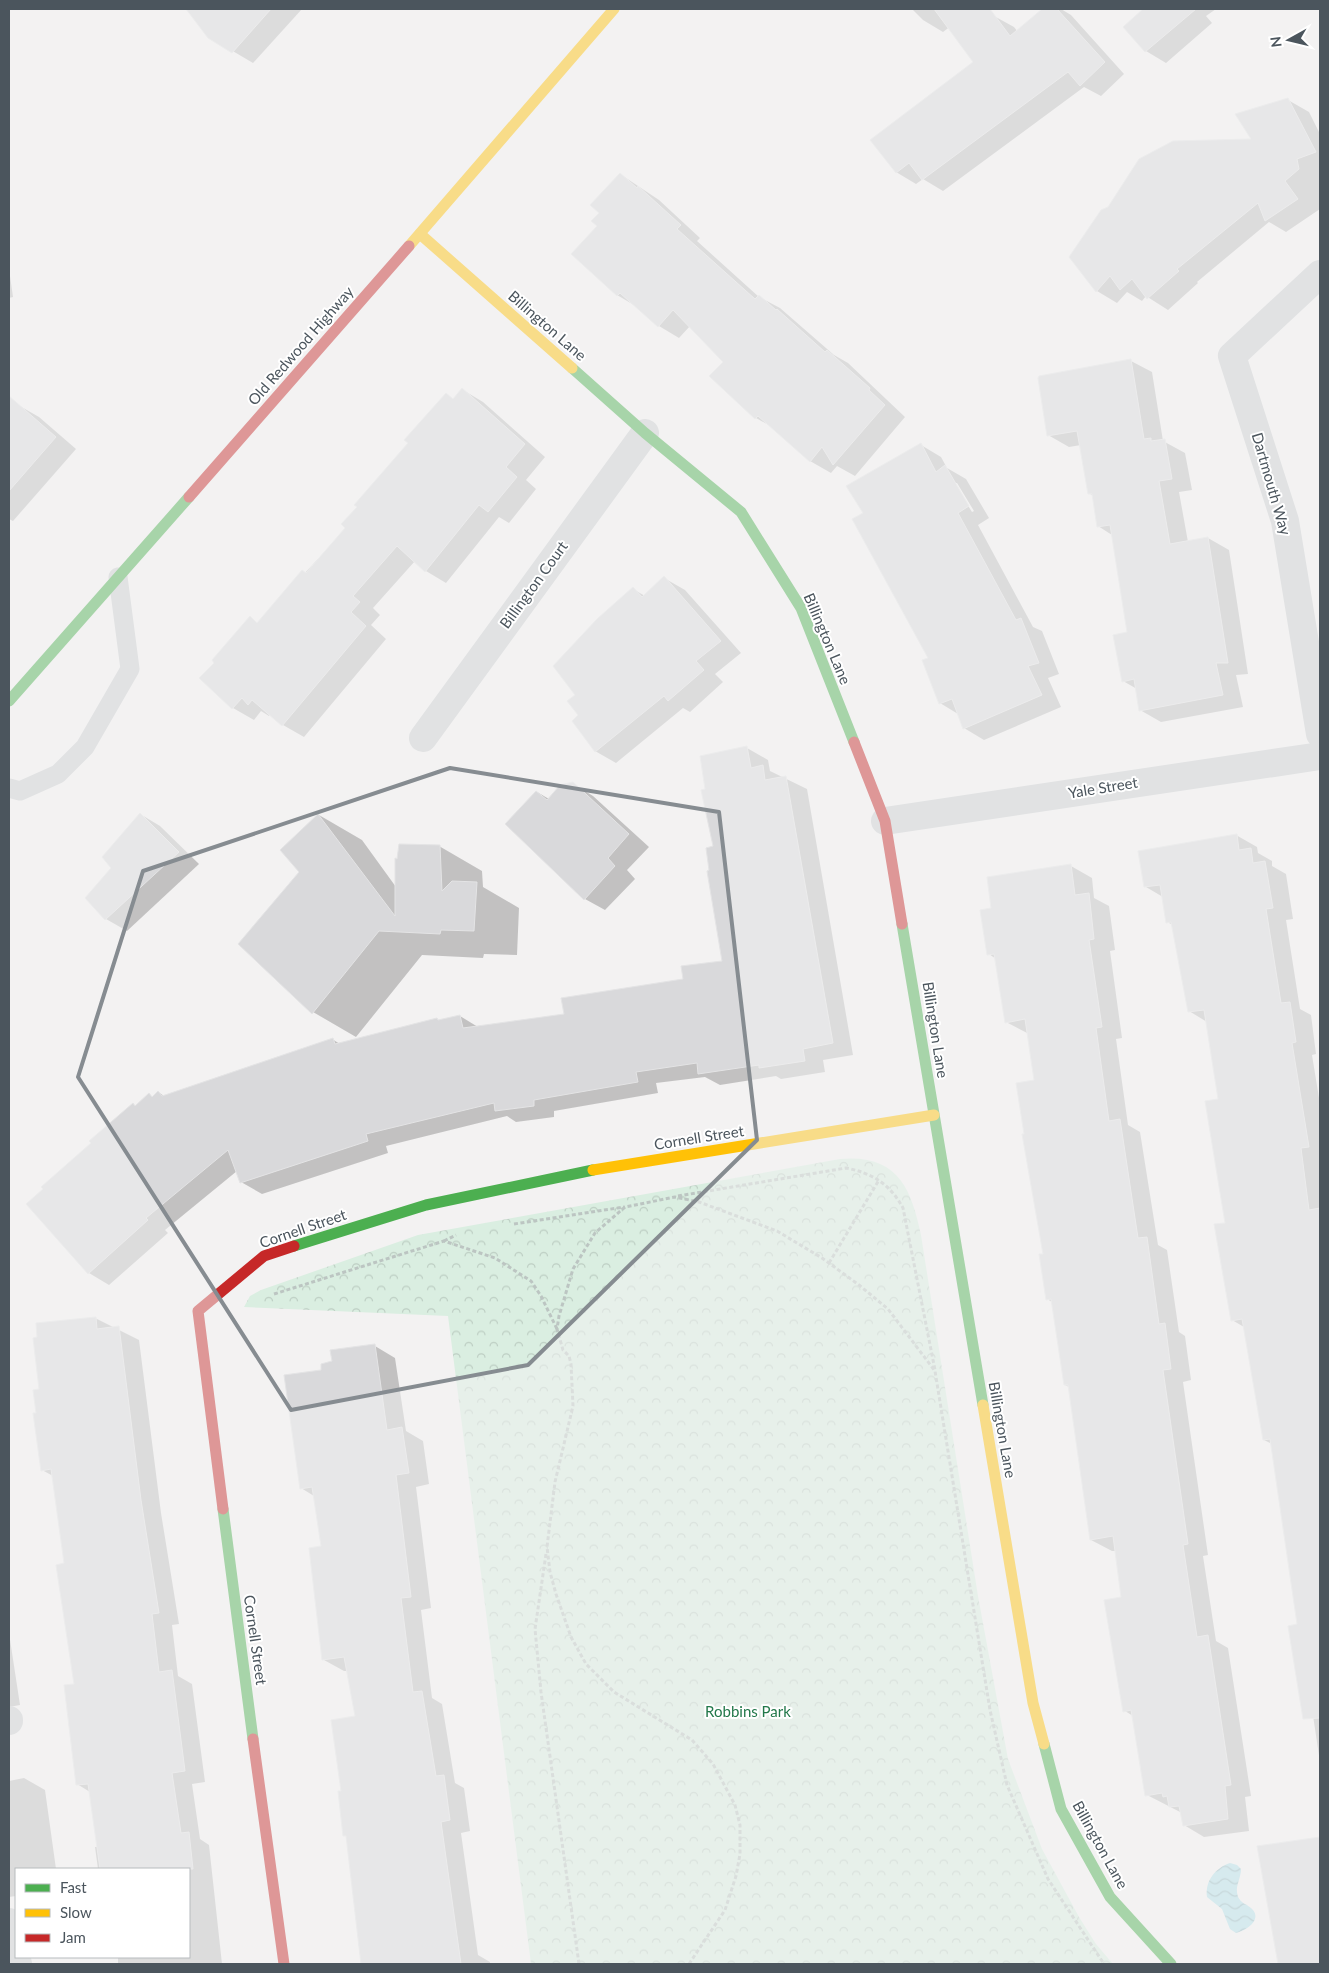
<svg xmlns="http://www.w3.org/2000/svg" width="1329" height="1973" viewBox="0 0 1329 1973" font-family="Lato,sans-serif">
	<defs>
		<pattern id="forest-crowns" width="20" height="18" patternUnits="userSpaceOnUse" patternTransform="scale(1.25)"><rect width="20" height="18" fill="#daeee1"/><path d="M2 6a3 3 0 1 1 6 0M12 15a3 3 0 1 1 6 0" fill="none" stroke="#bdcec3"/></pattern>
		<pattern id="water-waves" width="16" height="10" patternUnits="userSpaceOnUse" patternTransform="scale(1.25)"><rect width="16" height="10" fill="#b3dfe8"/><path d="M0 5q4-4 8 0t8 0" fill="none" stroke="#94b8bf"/></pattern>
	</defs>
	<rect width="100%" height="100%" fill="#f3f2f2"/>
	<path fill="url(#forest-crowns)" d="M840 1159C897 1154 911 1187 921 1235L978 1596 1008 1759 1042 1849 1079 1917 1096 1944 1113 1964H531L448 1316 244 1307 250 1296 261 1290 418 1235Z"/>
	<path fill="url(#water-waves)" d="M1230 1863 1237 1865 1241 1869C1241 1877 1236 1885 1237 1892 1238 1903 1246 1903 1252 1909 1263 1920 1245 1931 1236 1933L1230 1929 1222 1909 1207 1897C1205 1881 1215 1868 1230 1863Z"/>
	<g fill="#0003" fill-rule="evenodd">
		<path d="M209 9H302L253 63 209 37 197 22Z"/>
		<path d="M912 9H957L964 16 943 32 923 20Z"/>
		<path d="M1044 9H1061L1071 15 1124 74 1101 96 1084 87 943 191 923 179 916 184 896 172 974 62 994 16 1014 27 1018 32Z"/>
		<path d="M1145 9H1216L1206 16 1212 23 1166 63 1146 51 1125 27Z"/>
		<path d="M1288 100 1309 112 1320 134V209L1286 232 1269 222 1197 282 1198 283 1168 310 1146 296 1142 301 1127 292 1117 303 1097 291 1070 256 1254 140Z"/>
		<path d="M620 174 659 200 700 238 697 241 759 297 780 308 834 355 848 363 905 417 855 476 837 466 831 473 810 461 774 428 756 418 725 362 690 326 679 338 659 326 639 308 617 295 599 226 601 213Z"/>
		<path d="M9 269 13 297 9 298Z"/>
		<path d="M1131 361 1152 372 1163 441 1185 453 1192 490 1179 492 1188 542 1208 538 1229 550 1248 674 1236 675 1243 707 1161 722 1140 710 1137 689 1123 681 1128 633 1112 535 1098 526 1093 496 1089 493 1081 445 1069 447 1048 435Z"/>
		<path d="M463 390 483 402 545 457 526 480 536 489 509 523 499 517 446 583 426 571 415 561 373 608 380 615 371 625 386 639 304 737 283 725 270 714 269 716 261 711 254 720 233 708 216 663 250 618 258 623 347 528 359 507 446 395 454 400Z"/>
		<path d="M18 405 39 417 76 449 13 521 9 519V413Z"/>
		<path d="M921 445 941 457 947 468 966 479 989 518 978 525 1033 627 1042 631 1059 674 1048 678 1061 707 984 740 964 728 958 714 940 703 930 658 865 514ZM954 483H957L974 511 972 512Z"/>
		<path d="M664 578 685 590 741 653 715 674 723 682 690 712 683 708 616 763 595 751 580 715 577 695 633 589 645 596Z"/>
		<path d="M747 748 768 760 770 771 807 789 853 1055 823 1060 825 1072 781 1079 776 1076 720 1085 705 1077 656 1083 658 1093 554 1111V1117L516 1122 507 1116 386 1146 388 1153 262 1194 241 1182 237 1171 165 1230 168 1233 109 1285 89 1273 133 1105 136 1106 149 1095 153 1097 158 1092 164 1096 332 1039 340 1044 460 1016 478 1027 565 1016 684 980 723 962 710 872 715 847Z"/>
		<path d="M572 783 593 796 649 847 627 870 635 879 605 910 585 899 537 792 549 799Z"/>
		<path d="M140 814 160 826 199 864 127 931 106 919 113 868Z"/>
		<path d="M319 815 362 840 396 887 439 846 482 871 483 887 519 908 517 955 484 954 483 958 422 955 356 1037 313 1012 240 944 301 872Z"/>
		<path d="M1236 835 1257 847 1258 853 1272 861V866L1286 874 1293 919 1286 920 1300 1009 1311 1015 1316 1054 1312 1055 1320 1104V1762L1272 1444 1264 1440 1244 1327 1232 1320 1219 1100 1207 1022 1189 1011 1173 925 1167 922 1163 897 1146 887Z"/>
		<path d="M1071 866 1092 878 1094 898 1109 906 1115 950 1110 951 1122 1038 1116 1039 1128 1125 1140 1132 1158 1245 1167 1250 1179 1332 1185 1336 1191 1380 1183 1382 1208 1555 1203 1556 1216 1641 1228 1648 1251 1796 1245 1797 1249 1831 1204 1837 1184 1825 1182 1813 1147 1795 1133 1716 1125 1711 1123 1598 1116 1551H1112L1091 1540 1069 1387 1065 1385 1052 1302 1047 1299 1044 1255 1026 1135 1035 1081 1029 1034 1006 1022 996 959 989 954 993 909Z"/>
		<path d="M95 1318 139 1340 161 1513 179 1624 172 1625 178 1676 192 1684 205 1782 192 1784 200 1839 209 1845 222 1964H118V1957H189V1869H98L95 1847H98L90 1792 77 1784 76 1685 65 1564 53 1476 42 1470 37 1414 41 1390Z"/>
		<path d="M375 1346 395 1358 406 1431 423 1441 429 1484 416 1487 431 1608 421 1610 432 1698 442 1704 455 1783 464 1788 470 1831 461 1833 478 1955 490 1962V1964H361L333 1721 356 1718 348 1671H344L324 1660 323 1547 314 1496 301 1488 323 1371Z"/>
		<path d="M9 1633 20 1705 9 1707Z"/>
		<path d="M24 1778 45 1790 56 1869H16V1896L9 1897V1781Z"/>
		<path d="M1320 1863V1964H1279L1263 1871Z"/>
	</g>
	<g fill="#d9d9db" stroke="#e4e4e5">
		<path d="M186 9H271L232 53 208 38Z"/>
		<path d="M934 9H990L1010 36 1042 9H1057L1105 62 1080 86 1068 72 922 180 909 163 896 173 870 140 973 62Z"/>
		<path d="M1143 9H1196L1145 52 1123 27Z"/>
		<path d="M1288 98 1316 152 1297 159 1299 169 1285 181 1298 199 1265 221 1258 203 1177 269 1179 271 1147 299 1132 279 1120 290 1110 276 1096 292 1069 257 1101 210 1108 207 1139 159 1173 141 1251 139 1235 114Z"/>
		<path d="M620 173 637 188 638 186 681 225 677 229 755 299 759 295 776 310 777 309 825 352 827 350 870 388 869 390 885 405 833 465 822 447 810 462 758 416 755 419 709 376 723 362 673 310 658 327 620 293 617 296 571 254 597 226 591 221 599 213 590 205Z"/>
		<path d="M1131 359 1144 439 1151 438V441L1165 439 1172 479 1159 481 1170 544 1208 537 1228 663H1216L1223 695 1139 711 1134 679 1122 682 1113 635 1127 632 1110 525 1097 527 1092 494H1088L1077 431 1047 436 1038 378 1039 376Z"/>
		<path d="M462 388 525 444 506 467 517 477 488 512 479 505 425 572 397 546 353 596 360 602 351 612 366 626 282 726 252 700 248 705 242 698 232 709 199 678 214 663 212 660 250 616 257 623 302 570 306 573 345 528 341 524 357 507 354 505 408 443 404 440 446 393 453 399Z"/>
		<path d="M9 396 56 437 9 491Z"/>
		<path d="M921 443 936 472 945 465 969 506 958 513 1016 620 1021 618 1039 663 1028 666 1042 695 963 729 952 699 939 704 922 660 928 658 852 519 863 513 846 486Z"/>
		<path d="M664 576 721 641 696 661 704 670 668 701 664 696 595 752 572 721 578 715 567 701 575 695 553 666 597 619 633 587 642 597Z"/>
		<path d="M747 746 751 768 763 765 765 780 786 776 833 1043 803 1049 805 1061 759 1068V1065L698 1074 697 1063 636 1072 638 1082 534 1100V1106L495 1111 494 1103 366 1134 368 1141 240 1183 228 1150 146 1218 148 1220 88 1274 26 1204 43 1189 41 1187 91 1143 89 1141 133 1103 135 1106 149 1093 152 1097 158 1091 162 1096 333 1038 335 1044 437 1018 438 1020 460 1015 463 1028 564 1014 561 998 683 979 681 966 722 961 707 871 709 870 706 848 713 846 701 790 705 789 700 756Z"/>
		<path d="M573 782 629 834 608 858 615 866 584 900 505 824 536 791 547 800 560 785Z"/>
		<path d="M140 813 179 852 105 920 85 898 111 868 102 857Z"/>
		<path d="M318 814 395 916V858L397 859 399 844 440 845 442 891 452 881 477 882 474 931 441 930 440 934 379 931 312 1014 238 944 299 872 280 850Z"/>
		<path d="M1237 834 1239 850 1251 848 1253 863 1265 861 1273 908 1266 909 1281 1003 1290 1002 1296 1042 1292 1043 1309 1147 1301 1148 1309 1210 1320 1208V1718L1303 1719 1288 1626 1297 1624 1270 1439 1263 1440 1242 1319 1231 1321 1214 1224 1225 1223 1205 1101 1218 1099 1204 1010 1188 1012 1171 922 1166 923 1160 885 1144 887 1138 851Z"/>
		<path d="M1071 864 1075 895 1089 893 1094 939 1089 940 1102 1027 1096 1028 1109 1121 1120 1119 1138 1238 1147 1237 1159 1324 1165 1323 1171 1369 1163 1370 1188 1544 1183 1545 1197 1637 1208 1635 1231 1785 1225 1786 1228 1819 1183 1826 1179 1806 1169 1807 1167 1796 1163 1797 1162 1793 1145 1796 1131 1710 1123 1712 1104 1600 1121 1597 1113 1536 1090 1540 1068 1385H1064L1051 1299 1046 1300 1039 1254H1043L1022 1134H1024L1016 1083 1034 1080 1025 1019 1005 1023 994 954 987 955 980 910 991 908 987 877Z"/>
		<path d="M96 1317 97 1329 119 1326 141 1500 159 1613 152 1614 159 1672 172 1670 185 1771 172 1773 181 1833 189 1832 193 1869H100L88 1784 76 1785 64 1685 74 1684 56 1565 64 1563 51 1469 41 1471 33 1413H36L33 1390 39 1389 33 1338 37 1337 36 1323Z"/>
		<path d="M375 1344 387 1430 402 1427 409 1473 396 1475 411 1597 401 1598 413 1692 422 1691 436 1776 444 1775 450 1820 441 1822 461 1964H361L346 1836H343L338 1791H341L331 1720 355 1716 344 1657 322 1660 309 1548 321 1546 312 1487 300 1489 284 1375 321 1370V1364L332 1361 330 1350Z"/>
		<path d="M1320 1837V1964H1278L1257 1846Z"/>
	</g>
	<g fill="none" stroke-linecap="round" stroke-linejoin="round">
		<g stroke="#bcc5c2" stroke-width="3" stroke-dasharray="4 2.5" stroke-linecap="butt">
			<path d="M678 1196 846 1168C872 1173 890 1184 903 1208L935 1370"/>
			<path d="M514 1224 624 1207"/>
			<path d="M444 1241 456 1235"/>
			<path d="M829 1263 879 1180"/>
			<path d="M274 1294 444 1241 495 1258 531 1281 541 1296 557 1329"/>
			<path d="M546 1554 535 1629 541 1692 579 1964"/>
			<path d="M689 1964 725 1910 736 1876 740 1854V1825L735 1805 713 1764 692 1740 614 1692 586 1664 571 1637 556 1594 550 1572 547 1547 555 1482 573 1406 571 1364 569 1356 563 1350 557 1329 559 1316 573 1269 595 1233 625 1207 675 1197 699 1202 777 1231 822 1258 859 1285 888 1309 935 1371 990 1710 1007 1785 1048 1879 1104 1964"/>
		</g>
		<path stroke="#ccced0" stroke-width="19" d="M9 788 20 791 58 774 85 747 130 669 118 577"/>
		<g stroke="#ccced0" stroke-width="28">
			<path d="M1320 274 1232 356 1285 521 1320 734"/>
			<path d="M423 738 645 433"/>
			<path d="M885 821 1320 756"/>
			<path d="M9 1721V1720"/>
			<path d="M9 1922 18 1964"/>
		</g>
		<g stroke="#4caf50" stroke-width="11">
			<path d="M572 368 645 433 741 512 801 608 854 742"/>
			<path d="M9 701 189 497"/>
			<path d="M902 924 983 1405"/>
			<path d="M294 1246 426 1205 593 1170"/>
			<path d="M223 1509 253 1739"/>
			<path d="M1044 1744 1061 1809 1110 1897 1171 1964"/>
		</g>
		<g stroke="#ffc107" stroke-width="11">
			<path d="M420 234 572 368"/>
			<path d="M409 246 614 9"/>
			<path d="M593 1170 934 1115"/>
			<path d="M983 1405 1033 1703 1044 1744"/>
		</g>
		<g stroke="#c62828" stroke-width="11">
			<path d="M189 497 409 246"/>
			<path d="M854 742 885 821 902 924"/>
			<path d="M223 1509 198 1311 264 1256 294 1246"/>
			<path d="M253 1739 284 1964"/>
		</g>
	</g>
	<path d="M0 0H1329V1973H0ZM450 768 719 812 757 1140 528 1365 291 1410 78 1077 143 871Z" fill="#f3f2f2" fill-opacity=".55" fill-rule="evenodd"/>
	<path fill="none" stroke="#868c91" stroke-width="4" stroke-linejoin="round" d="M450 768 719 812 757 1140 528 1365 291 1410 78 1077 143 871Z"/>
	<g text-anchor="middle" stroke-width="4" stroke-linejoin="round" paint-order="stroke">
		<g font-size="15" fill="#4b555d" stroke="#fff">
			<text transform="translate(547 326) rotate(41)" y="5">Billington Lane</text>
			<text transform="translate(301 346) rotate(-49)" y="5">Old Redwood Highway</text>
			<text transform="translate(1271 484) rotate(74)" y="5">Dartmouth Way</text>
			<text transform="translate(534 585) rotate(-54)" y="5">Billington Court</text>
			<text transform="translate(827 639) rotate(67)" y="5">Billington Lane</text>
			<text transform="translate(1103 788) rotate(-9)" y="5">Yale Street</text>
			<text transform="translate(935 1030) rotate(81)" y="5">Billington Lane</text>
			<text transform="translate(699 1138) rotate(-9)" y="5">Cornell Street</text>
			<text transform="translate(303 1229) rotate(-19)" y="5">Cornell Street</text>
			<text transform="translate(1002 1430) rotate(80)" y="5">Billington Lane</text>
			<text transform="translate(255 1640) rotate(82)" y="5">Cornell Street</text>
			<text transform="translate(1100 1845) rotate(61)" y="5">Billington Lane</text>
		</g>
		<g font-size="15" fill="#22784a" stroke="#fff">
			<text x="748" y="1717">Robbins Park</text>
		</g>
	</g>
	<rect width="1329" height="1973" fill="none" stroke="#4b555d" stroke-width="20"/>
	<rect x="15" y="1868" width="175" height="90" fill="#ffffff" stroke="#b7bbbe"/>
	<rect x="25" y="1884" width="25" height="8" fill="#4caf50" stroke="#b7bbbe"/>
	<text x="60" y="1893" font-size="15" fill="#4b555d">Fast</text>
	<rect x="25" y="1909" width="25" height="8" fill="#ffc107" stroke="#b7bbbe"/>
	<text x="60" y="1918" font-size="15" fill="#4b555d">Slow</text>
	<rect x="25" y="1934" width="25" height="8" fill="#c62828" stroke="#b7bbbe"/>
	<text x="60" y="1943" font-size="15" fill="#4b555d">Jam</text>
	<g transform="translate(1289 40) rotate(262)" stroke="#ffffff" stroke-width="4" paint-order="stroke">
	<path d="M0-4L9 19L0 12L-9 19Z" fill="#4b555d"/>
	<text y="-8" font-size="14" font-weight="bold" text-anchor="middle" fill="#4b555d">N</text>
	</g>
</svg>
